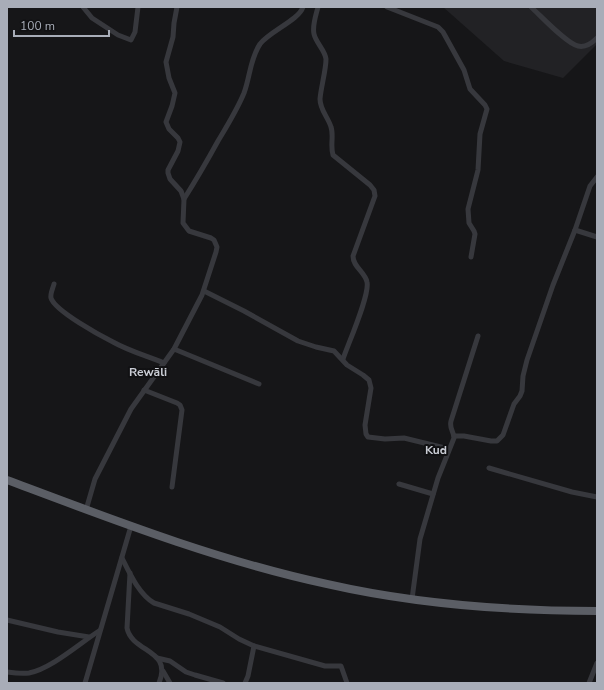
<svg xmlns="http://www.w3.org/2000/svg" width="604" height="690" viewBox="0 0 604 690" font-family="'Nunito Sans',sans-serif">
	<rect width="100%" height="100%" fill="#161618"/>
	<path fill="#222225" d="M443 7H597V44L563 78 504 61Z"/>
	<g fill="none" stroke-linecap="round" stroke-linejoin="round">
		<g stroke="#37383d" stroke-width="5">
			<path d="M83 7 92 18 118 35 131 40 135 32 138 7"/>
			<path d="M318 7C316 15 312 26 314 34 316 43 325 50 326 59 326 70 321 87 320 99 320 110 328 117 331 127 334 135 330 146 333 155L370 185 374 190 375 196 353 256C353 267 365 272 367 282 370 295 348 344 343 359"/>
			<path d="M387 7 438 27 443 32 464 70 470 89 485 105 487 109 480 134 478 170 468 209 469 223 474 231 475 234 471 257"/>
			<path d="M531 7C541 16 567 44 578 46 586 48 592 43 597 38"/>
			<path d="M184 199C196 180 207 161 218 141 227 126 237 110 244 93 250 77 250 59 260 44 270 31 299 20 303 7"/>
			<path d="M575 230 597 237"/>
			<path d="M54 284C53 288 50 294 51 298 55 311 101 336 113 342 129 351 147 356 164 363"/>
			<path d="M204 291 244 311 298 341 316 347 334 351 347 365 363 375 369 380 371 388 365 425 366 434 368 437 385 439 404 438 449 449"/>
			<path d="M174 349 259 384"/>
			<path d="M144 390 177 403 180 405 182 410 172 487"/>
			<path d="M454 436H464L491 441H497L503 435 514 404 520 396 522 391 523 376 527 360 553 285 575 230 590 186 597 177"/>
			<path d="M489 468 572 492 597 497"/>
			<path d="M399 484 433 494"/>
			<path d="M86 510 95 479 131 409 174 349 202 295 216 252 217 247 214 240 211 238 189 231 183 223 184 199 181 191 170 179 168 173V170L178 151 180 142 178 138 169 129 166 122 172 106 175 93 169 78 166 62 173 37 174 23 177 7"/>
			<path d="M122 558C130 574 139 594 154 603L189 614 220 627 239 639 254 646 325 666H341L347 683"/>
			<path d="M130 573 127 628C132 653 173 649 159 683"/>
			<path d="M412 599 420 539 438 478 454 438C454 431 449 429 451 421L478 336"/>
			<path d="M7 620 58 632 89 637"/>
			<path d="M157 658 170 661 186 672 195 675 223 683"/>
			<path d="M163 671 170 683"/>
			<path d="M7 672C14 673 22 674 29 673 51 669 80 643 99 631"/>
			<path d="M85 683 131 526"/>
			<path d="M245 683 248 676 254 646"/>
			<path d="M589 683 597 663"/>
		</g>
		<path stroke="#5b5e65" stroke-width="8" d="M7 480C111 519 219 561 327 584 415 604 506 611 597 611"/>
	</g>
	<g text-anchor="middle" stroke-width="4" stroke-linejoin="round" paint-order="stroke">
		<g font-size="12" font-weight="bold" fill="#c9ccd4" stroke="#111113">
			<text x="148" y="376">Rewāli</text>
			<text x="436" y="454">Kud</text>
		</g>
	</g>
	<rect width="604" height="690" fill="none" stroke="#a8adb8" stroke-width="16"/>
	<path d="M14 30v6h95v-6" fill="none" stroke="#a8adb8" stroke-width="2"/>
	<text x="20" y="30" font-size="12" fill="#a8adb8" stroke="#111113" stroke-width="3" paint-order="stroke">100 m</text>
</svg>
